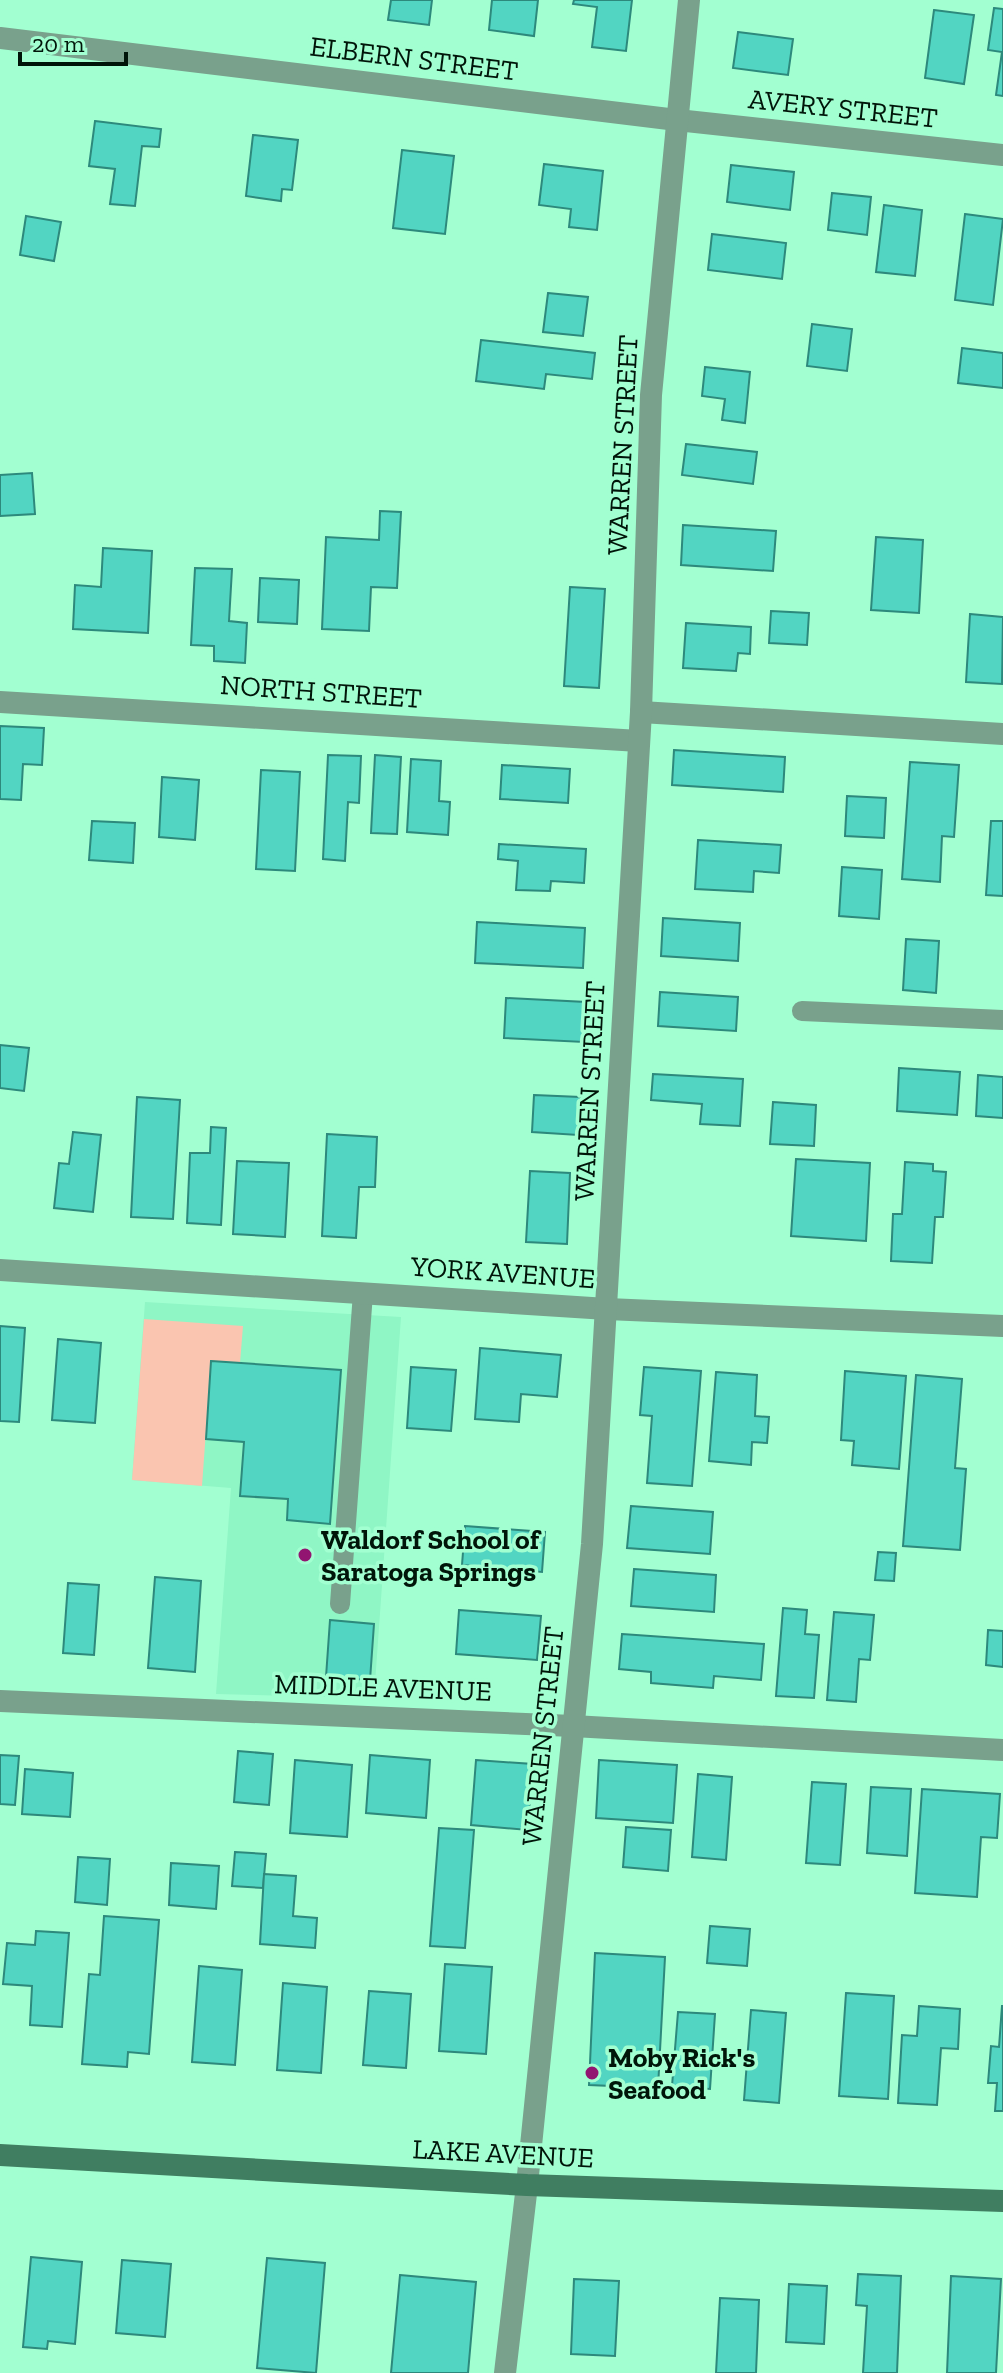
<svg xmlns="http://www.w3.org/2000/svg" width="1003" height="2373" viewBox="0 0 1003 2373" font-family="'Zilla Slab',serif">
	<rect width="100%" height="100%" fill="#a2ffd1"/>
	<path fill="#8ff6c5" d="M145 1302 401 1317 374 1698 216 1694 231 1488 132 1480Z"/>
	<path fill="#fac5b0" d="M144 1319 243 1326 240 1363 211 1361 202 1486 132 1480Z"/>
	<g fill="#52d5c2" stroke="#2d897c" stroke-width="2">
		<path d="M391 0H432L429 25 388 20Z"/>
		<path d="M492 0H538L534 36 489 30Z"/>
		<path d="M574 0H632L626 51 592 47 597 7 573 4Z"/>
		<path d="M994 8 1003 9V96L996 95 1002 52 988 50Z"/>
		<path d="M934 10 974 15 964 84 925 78Z"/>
		<path d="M738 32 793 39 788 75 733 68Z"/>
		<path d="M95 121 161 129 159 147 142 146 135 206 110 204 115 169 89 166Z"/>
		<path d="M253 135 298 140 292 190 282 189 281 201 246 196Z"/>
		<path d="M402 150 454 156 445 234 393 228Z"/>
		<path d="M544 164 603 171 597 230 569 227 571 209 539 205Z"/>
		<path d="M731 165 794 172 790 210 727 202Z"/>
		<path d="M832 193 871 197 867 235 828 230Z"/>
		<path d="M884 205 922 210 915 276 876 272Z"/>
		<path d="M965 214 1003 219 993 305 955 300Z"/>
		<path d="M26 216 61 222 54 261 20 255Z"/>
		<path d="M712 234 786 243 782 279 708 270Z"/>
		<path d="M548 293 588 297 583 336 543 332Z"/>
		<path d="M812 324 852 329 847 371 807 366Z"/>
		<path d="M481 340 595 353 592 379 546 374 544 389 476 381Z"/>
		<path d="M962 348 1003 353V388L958 383Z"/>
		<path d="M705 367 750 372 745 423 722 420 725 399 702 396Z"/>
		<path d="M686 444 757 452 753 484 682 475Z"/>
		<path d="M32 473 35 514 0 516V475Z"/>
		<path d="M380 511 401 512 397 588 371 587 369 631 322 629 326 537 379 540Z"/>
		<path d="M683 525 776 531 773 571 681 565Z"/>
		<path d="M876 537 923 540 919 613 871 610Z"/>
		<path d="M103 548 152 551 148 633 73 629 75 585 101 587Z"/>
		<path d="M195 568 232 569 229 621 247 623 245 663 214 661V646L191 645Z"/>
		<path d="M260 578 299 580 297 624 258 622Z"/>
		<path d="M570 587 605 589 599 688 564 686Z"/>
		<path d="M771 611 809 613 807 645 769 643Z"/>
		<path d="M970 614 1003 617 1002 684 966 682Z"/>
		<path d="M686 623 751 627 750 654 738 653 736 671 683 668Z"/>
		<path d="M0 726 44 728 42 765 23 764 21 800 0 799Z"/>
		<path d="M674 750 785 757 783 792 672 785Z"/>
		<path d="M328 755 361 756 359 803 348 802 345 861 323 859Z"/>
		<path d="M375 755 401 757 397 834 371 833Z"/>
		<path d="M411 759 441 761 439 801 450 802 448 835 407 832Z"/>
		<path d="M910 762 959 765 954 837 942 836 940 882 902 879Z"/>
		<path d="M502 765 570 769 568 803 500 799Z"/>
		<path d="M261 770 300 772 295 871 256 869Z"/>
		<path d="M162 777 199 780 195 840 159 837Z"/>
		<path d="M847 796 886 798 884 838 845 836Z"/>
		<path d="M92 821 135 823 133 863 89 860Z"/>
		<path d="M991 821H1003V896L986 895Z"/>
		<path d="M698 840 781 845 779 873 754 871 753 892 695 889Z"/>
		<path d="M499 844 586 849 584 883 551 881 550 891 516 890 518 861 498 859Z"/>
		<path d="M842 867 882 870 879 919 839 916Z"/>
		<path d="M663 918 740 923 738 961 661 956Z"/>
		<path d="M477 922 585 928 583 968 475 963Z"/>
		<path d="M906 939 939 941 936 993 903 990Z"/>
		<path d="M660 992 738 997 736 1031 658 1026Z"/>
		<path d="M506 998 586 1002 584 1042 504 1038Z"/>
		<path d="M0 1045 29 1048 24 1091 0 1088Z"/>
		<path d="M899 1068 960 1072 957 1115 897 1111Z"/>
		<path d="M653 1074 743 1079 740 1126 700 1124 702 1104 651 1100Z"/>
		<path d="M978 1075 1003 1077V1118L976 1116Z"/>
		<path d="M534 1095 580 1097 578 1135 532 1132Z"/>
		<path d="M137 1097 180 1100 173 1219 131 1217Z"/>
		<path d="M773 1102 816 1105 814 1146 770 1144Z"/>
		<path d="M211 1127 226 1128 221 1225 187 1223 190 1153H210Z"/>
		<path d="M73 1132 101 1135 93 1212 54 1208 59 1163 69 1164Z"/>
		<path d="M327 1134 377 1137 375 1187H359L356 1238 322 1236Z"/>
		<path d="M796 1159 870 1163 866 1241 791 1236Z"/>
		<path d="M237 1161 289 1163 285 1237 233 1234Z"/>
		<path d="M905 1162 933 1164V1171L946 1172 943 1217H935L932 1263 891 1261 893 1214H902Z"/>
		<path d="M530 1171 570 1173 567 1244 526 1242Z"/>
		<path d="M0 1326 25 1328 19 1422 0 1421Z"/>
		<path d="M58 1339 101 1343 95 1423 52 1420Z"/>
		<path d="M480 1348 561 1355 557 1397 521 1394 519 1422 475 1419Z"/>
		<path d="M211 1361 341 1370 330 1524 287 1520 288 1499 240 1496 244 1442 206 1439Z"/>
		<path d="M411 1367 456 1370 451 1431 407 1428Z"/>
		<path d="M644 1367 701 1371 692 1486 647 1483 652 1416 640 1415Z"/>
		<path d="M845 1371 906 1376 899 1469 852 1465 854 1441 841 1440Z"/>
		<path d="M716 1372 757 1375 755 1416 769 1417 767 1443 752 1442 751 1465 709 1461Z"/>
		<path d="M916 1375 962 1379 955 1468 966 1469 960 1550 903 1546Z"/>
		<path d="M631 1506 713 1512 710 1554 627 1548Z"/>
		<path d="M465 1526 545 1532 542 1572 462 1565Z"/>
		<path d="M878 1552 896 1553 894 1581 875 1580Z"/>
		<path d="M634 1569 716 1575 714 1612 631 1606Z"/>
		<path d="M155 1577 201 1581 195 1672 148 1668Z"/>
		<path d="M68 1583 99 1585 94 1655 63 1653Z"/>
		<path d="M783 1608 807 1610 805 1634 819 1635 814 1698 776 1696Z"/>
		<path d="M459 1610 541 1616 537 1660 456 1654Z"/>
		<path d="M834 1612 874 1615 870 1660 859 1659 856 1702 827 1700Z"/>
		<path d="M330 1620 374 1624 370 1680 326 1677Z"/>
		<path d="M988 1630 1003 1631V1667L986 1665Z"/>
		<path d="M622 1634 764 1644 761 1680 714 1676 713 1688 651 1683V1672L619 1669Z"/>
		<path d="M238 1751 273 1754 269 1805 234 1802Z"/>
		<path d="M0 1755 19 1756 15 1805 0 1804Z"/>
		<path d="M370 1755 430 1760 426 1818 366 1813Z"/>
		<path d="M295 1760 352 1765 347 1837 290 1833Z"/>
		<path d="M476 1760 533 1764 528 1830 471 1825Z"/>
		<path d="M599 1760 677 1765 673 1823 596 1818Z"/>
		<path d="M25 1769 73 1773 70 1817 22 1814Z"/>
		<path d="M698 1774 732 1777 726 1860 692 1857Z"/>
		<path d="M812 1782 846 1784 840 1865 806 1863Z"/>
		<path d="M871 1787 911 1789 907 1856 867 1853Z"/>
		<path d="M922 1789 1000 1794 997 1838 981 1837 977 1897 915 1893Z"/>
		<path d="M626 1827 671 1830 668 1871 623 1867Z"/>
		<path d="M439 1828 474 1830 465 1948 430 1946Z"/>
		<path d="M235 1852 266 1854 263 1888 232 1886Z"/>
		<path d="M78 1857 110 1859 107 1905 75 1902Z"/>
		<path d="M171 1863 219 1866 216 1909 169 1905Z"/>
		<path d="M264 1874 296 1876 293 1916 317 1918 315 1948 260 1944Z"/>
		<path d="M104 1916 159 1920 149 2054 128 2052 127 2067 82 2064 89 1974 100 1975Z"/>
		<path d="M710 1926 750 1929 747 1966 707 1963Z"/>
		<path d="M36 1931 69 1933 62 2027 30 2025 32 1986 3 1984 7 1943 35 1945Z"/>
		<path d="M595 1953 665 1957 658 2088 589 2085Z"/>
		<path d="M445 1964 492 1967 486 2054 439 2051Z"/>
		<path d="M199 1966 242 1970 235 2065 192 2062Z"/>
		<path d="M283 1983 327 1987 321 2073 277 2070Z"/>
		<path d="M369 1991 411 1994 406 2068 363 2065Z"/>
		<path d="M846 1993 894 1996 888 2099 839 2096Z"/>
		<path d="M919 2006 960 2009 958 2049 941 2048 937 2105 898 2103 902 2035 917 2036Z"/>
		<path d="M1002 2006H1003V2111H995L997 2083H988L991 2046 999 2047Z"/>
		<path d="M751 2010 786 2013 779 2103 744 2100Z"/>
		<path d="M678 2012 715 2014 710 2089 672 2086Z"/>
		<path d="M31 2257 82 2262 75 2344 48 2341 47 2349 23 2347Z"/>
		<path d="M267 2258 325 2263 316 2373 257 2368Z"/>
		<path d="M122 2260 171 2264 165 2337 116 2333Z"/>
		<path d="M858 2274 901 2276 897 2373H863L867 2306 856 2305Z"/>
		<path d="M400 2275 476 2282 468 2373H391Z"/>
		<path d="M951 2276 1001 2279 996 2373H947Z"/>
		<path d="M574 2279 619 2281 615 2356 571 2354Z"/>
		<path d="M789 2284 827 2286 824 2344 786 2342Z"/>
		<path d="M720 2298 759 2300 756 2373H716Z"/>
	</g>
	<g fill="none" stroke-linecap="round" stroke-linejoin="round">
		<g stroke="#79a18c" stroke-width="20">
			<path d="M802 1011 1003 1020"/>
			<path d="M340 1604 363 1293"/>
		</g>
		<g stroke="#79a18c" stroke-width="22">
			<path d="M0 38 677 120 1003 155"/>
			<path d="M0 702 639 741"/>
			<path d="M641 712 1003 734"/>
			<path d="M0 1270 607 1309 1003 1326"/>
			<path d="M0 1701 573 1726 1003 1750"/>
			<path d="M505 2373 527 2185 592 1544 641 712 651 395 689 0"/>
		</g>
		<path stroke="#407e61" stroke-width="22" d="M0 2155 527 2185 1003 2201"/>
	</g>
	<g fill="#921571" stroke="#a2ffd1" stroke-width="3">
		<circle cx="305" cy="1555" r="8"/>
		<circle cx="592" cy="2073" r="8"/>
	</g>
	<g text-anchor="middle" stroke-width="7" stroke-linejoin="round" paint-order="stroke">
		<g font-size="28" fill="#001509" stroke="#a2ffd1">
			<text transform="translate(414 58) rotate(7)" y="10">ELBERN STREET</text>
			<text transform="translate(843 108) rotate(6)" y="10">AVERY STREET</text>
			<text transform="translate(622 445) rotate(-87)" y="10">WARREN STREET</text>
			<text transform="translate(321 691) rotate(4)" y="10">NORTH STREET</text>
			<text transform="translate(589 1091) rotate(-87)" y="10">WARREN STREET</text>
			<text transform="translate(503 1272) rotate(4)" y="10">YORK AVENUE</text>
			<text transform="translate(383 1687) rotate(2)" y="10">MIDDLE AVENUE</text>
			<text transform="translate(542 1736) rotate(-84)" y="10">WARREN STREET</text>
			<text transform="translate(503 2153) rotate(3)" y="10">LAKE AVENUE</text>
		</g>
		<g font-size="28" font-weight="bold" fill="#001509" stroke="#a2ffd1" text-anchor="start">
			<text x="321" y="1549">Waldorf School of<tspan x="321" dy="32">Saratoga Springs</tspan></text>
			<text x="608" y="2067">Moby Rick's<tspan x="608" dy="32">Seafood</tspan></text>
		</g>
	</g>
	<path d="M20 52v12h106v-12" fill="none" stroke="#001509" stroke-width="4"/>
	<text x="32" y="52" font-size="24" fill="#001509" stroke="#a2ffd1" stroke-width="6" paint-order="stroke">20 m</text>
</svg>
